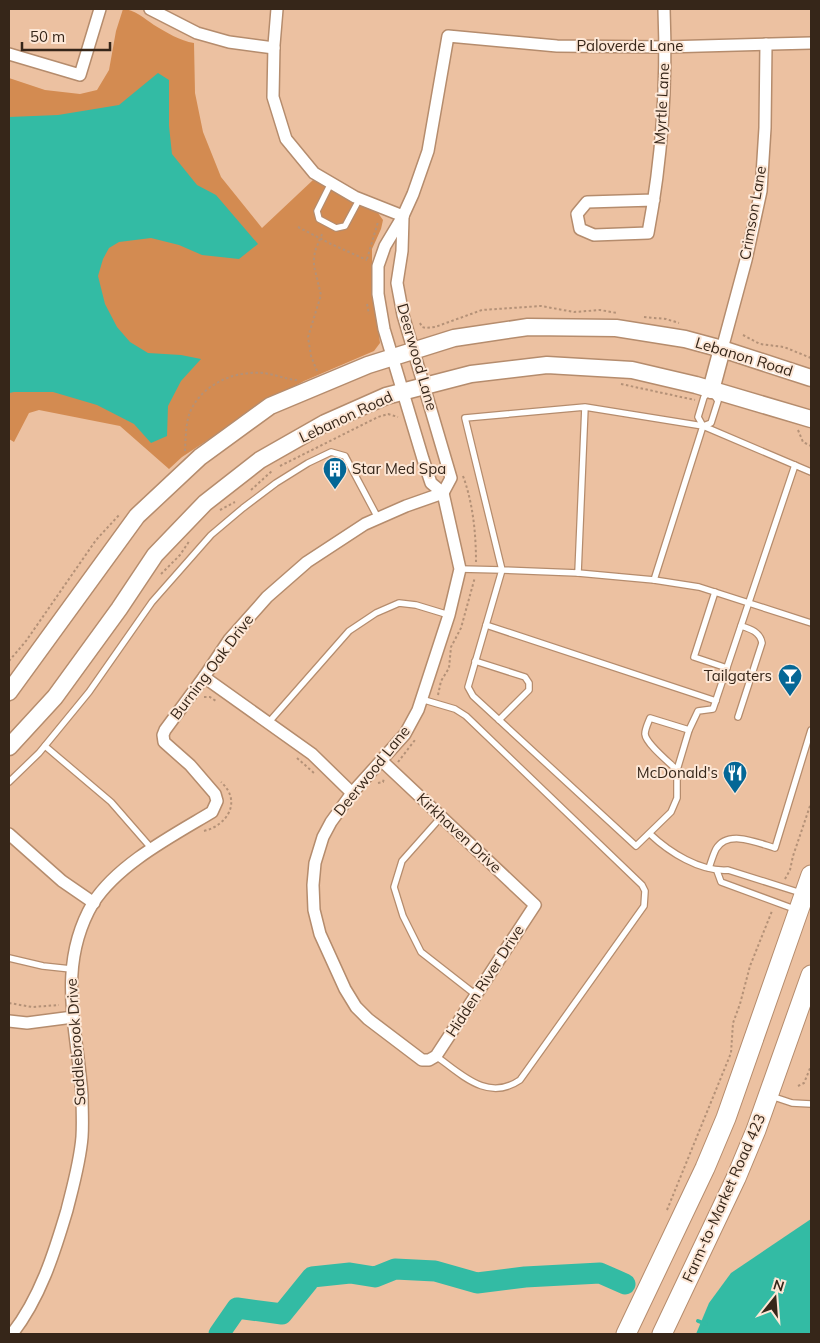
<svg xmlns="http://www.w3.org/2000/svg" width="820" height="1343" viewBox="0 0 820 1343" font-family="Mulish,sans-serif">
	<rect width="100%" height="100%" fill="#ecc1a1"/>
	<path fill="#d38b51" d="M123 9C134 9 145 19 154 25 166 32 180 41 194 43L195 93 203 132 221 177 262 228 313 180 378 213 383 220 381 229 372 249V280L380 343 374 351 304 381 264 403 182 457 169 469 120 426 39 410 29 413 14 442 9 439V78L45 90 80 94 97 90 109 70 116 31Z"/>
	<g fill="#33bba4">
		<path d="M158 73 169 80V126L172 154 197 185 216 195 258 244 239 259 202 255 179 245 151 238 119 242 109 248 103 259 98 276 105 304 117 327 130 342 148 353 181 355 201 359 181 381 168 406 167 436 151 443 134 424 97 405 53 392H14L9 393V117L58 115 119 105Z"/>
		<path d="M811 1219V1334H696L709 1303 731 1273Z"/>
	</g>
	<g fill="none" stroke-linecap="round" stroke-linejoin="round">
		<path stroke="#33bba4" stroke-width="4" d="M698 1321 706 1324"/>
		<path stroke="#33bba4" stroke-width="21" d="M219 1334 237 1308 282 1314 312 1277 350 1273 375 1277 395 1269 435 1271 477 1283 525 1277 600 1273 625 1284"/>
		<defs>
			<g id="service">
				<path d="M331 183 317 211 319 219 336 228 345 226 360 198"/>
				<path d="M585 407 578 573 502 570 465 418 585 407 703 426 811 472"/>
				<path d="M460 569 502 570 468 687 473 696 636 846 671 812 677 798V770L689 730 698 711 713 709 795 465"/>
				<path d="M578 573 654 580 699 587 811 623"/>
				<path d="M654 580 703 426 698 417 704 397 711 390 718 401 711 423 703 426"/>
				<path d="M715 592 694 657 727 668"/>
				<path d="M486 625 716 701"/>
				<path d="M475 661 525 677 529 683V690L499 720"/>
				<path d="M421 699 455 709 466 716 642 885 645 891 644 906 520 1080C488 1102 462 1075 436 1056"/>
				<path d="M738 717 762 643C760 632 751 629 741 626"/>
				<path d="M269 722 349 631 376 613 399 603 416 605 449 615"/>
				<path d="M45 746 111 802 152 849"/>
				<path d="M677 770C670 763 646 744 645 734 645 729 648 723 650 718L689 730"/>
				<path d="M9 782 39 753 89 692 152 602 211 535 243 508 276 483 308 463 331 452 345 456 378 518"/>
				<path d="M442 816 402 861 394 887 403 916 421 952 476 995"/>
				<path d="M650 834C669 852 700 872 728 870L801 893"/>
				<path d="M709 868C711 862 713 855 716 849 728 829 758 843 775 848L811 730"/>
				<path d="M717 871 721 882 797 910"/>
				<path d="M9 958 43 966 71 969"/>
				<path d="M771 1096 792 1103 811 1104"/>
			</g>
			<g id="minor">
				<path d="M150 9 197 33 229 42 274 48"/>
				<path d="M277 9 274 45 273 97 286 139 314 173 355 197 403 216"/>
				<path d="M9 54 80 75 100 9"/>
				<path d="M654 200 587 202 577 214 580 229 594 235 648 233C662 159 667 84 664 9"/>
				<path d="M403 217 402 251 397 283 403 315 451 478 443 493"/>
				<path d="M722 349 746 260 761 191 765 128 766 44"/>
				<path d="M204 677 312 754 352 793"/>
				<path d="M382 761 535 905 436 1056 429 1060H422L368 1019 356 1007 345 989 320 934 314 910 313 885 315 863 323 837 331 822 352 793 405 734 418 710 449 615 460 569 443 493 431 483 423 459 384 329 378 294V266L385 246 403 216 413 194 428 151 448 36 557 46 665 47 811 43"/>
				<path d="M9 834 62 881 94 903"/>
				<path d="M9 1021 27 1023 73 1017"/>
				<path d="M12 1334C40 1298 54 1254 67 1210 73 1186 80 1162 82 1137 83 1123 82 1109 82 1095 77 1028 56 966 93 903 118 864 172 836 212 812L217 801 215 794 190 765 164 742 163 735 165 730 204 677 229 640 267 597 307 562 365 524 406 506 443 493"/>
			</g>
			<g id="secondary">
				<path d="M711 390 722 349"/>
				<path d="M9 692 137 516 200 457 270 406 368 365 454 338 528 327 616 328 685 339 722 349 811 378"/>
				<path d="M9 747 55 697 119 609 155 555 205 503 260 460 325 423 386 396 471 374 547 365 632 370 696 385 811 419"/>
			</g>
			<g id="primary">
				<path d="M626 1334 705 1168 726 1118 811 875"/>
				<path d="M662 1334 736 1178 756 1130 811 975"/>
			</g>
		</defs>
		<use href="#service" stroke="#b58c6d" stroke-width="8"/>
		<use href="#minor" stroke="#b58c6d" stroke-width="14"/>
		<use href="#secondary" stroke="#b58c6d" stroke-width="19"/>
		<use href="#primary" stroke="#b58c6d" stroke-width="21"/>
		<g stroke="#b49177" stroke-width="2" stroke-dasharray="2.5 2.5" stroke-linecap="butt">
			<path d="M298 227 331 244 367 260"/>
			<path d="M367 259 378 222"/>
			<path d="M367 304 369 314"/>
			<path d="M644 317 666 319 679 323"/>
			<path d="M420 323 422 327 426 328 435 327 482 310 541 306 574 312 600 310 617 313"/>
			<path d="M743 335 760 344 784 347 811 358"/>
			<path d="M317 371 311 356 308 337 321 295 314 266V259L315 251 323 232"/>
			<path d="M621 384 695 400"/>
			<path d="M798 430 803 442 811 446"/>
			<path d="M185 451C186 437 185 419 193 406 207 382 236 371 263 373 274 374 285 379 297 380"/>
			<path d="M280 466 378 417 388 414 398 417"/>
			<path d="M463 476C473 503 476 534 476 562"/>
			<path d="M251 490 273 470"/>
			<path d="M220 510 235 502"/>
			<path d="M161 574 180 555 190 540"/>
			<path d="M9 661 26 641 96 540 120 514"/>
			<path d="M438 695 441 681 449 668 451 647 461 628 475 577"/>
			<path d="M204 697H210L216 701"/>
			<path d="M297 758 314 773"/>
			<path d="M398 762 415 740"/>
			<path d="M378 783 383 782 384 778"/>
			<path d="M204 831C228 825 242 801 221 782"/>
			<path d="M785 879 790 870 793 856 811 803"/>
			<path d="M9 1003 32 1007 59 1005"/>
			<path d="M798 1086 804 1083 811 1066"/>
			<path d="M667 1210 731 1053 733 1023 740 1004 750 966 772 911"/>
		</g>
		<use href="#service" stroke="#fff" stroke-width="5.5"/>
		<use href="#minor" stroke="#fff" stroke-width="11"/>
		<use href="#secondary" stroke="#fff" stroke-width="16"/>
		<use href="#primary" stroke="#fff" stroke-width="19"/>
	</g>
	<defs>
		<symbol id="building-pin" viewBox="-11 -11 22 30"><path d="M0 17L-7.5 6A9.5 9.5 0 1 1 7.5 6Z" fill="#046796" stroke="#fde7d6"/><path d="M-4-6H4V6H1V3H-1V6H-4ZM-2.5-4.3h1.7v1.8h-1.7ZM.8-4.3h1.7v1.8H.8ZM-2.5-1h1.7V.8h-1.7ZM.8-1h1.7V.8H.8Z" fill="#fff"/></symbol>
		<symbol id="bar-pin" viewBox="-11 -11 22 30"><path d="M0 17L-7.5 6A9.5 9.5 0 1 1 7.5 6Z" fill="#046796" stroke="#fde7d6"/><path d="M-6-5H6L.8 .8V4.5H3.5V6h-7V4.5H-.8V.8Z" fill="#fff"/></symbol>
		<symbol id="restaurant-pin" viewBox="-11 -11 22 30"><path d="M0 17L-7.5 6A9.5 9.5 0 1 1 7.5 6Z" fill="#046796" stroke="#fde7d6"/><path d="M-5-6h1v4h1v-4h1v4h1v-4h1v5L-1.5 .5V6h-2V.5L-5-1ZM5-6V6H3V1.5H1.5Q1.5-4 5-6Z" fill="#fff"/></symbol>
	</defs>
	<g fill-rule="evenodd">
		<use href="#building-pin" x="321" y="455" width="28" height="38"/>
		<use href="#bar-pin" x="776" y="662" width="28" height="38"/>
		<use href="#restaurant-pin" x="721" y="759" width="28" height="38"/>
	</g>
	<g text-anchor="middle" stroke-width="4" stroke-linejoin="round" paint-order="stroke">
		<g font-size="15" fill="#362619" stroke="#fde7d6">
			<text x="630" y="51">Paloverde Lane</text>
			<text transform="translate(662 104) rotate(-87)" y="5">Myrtle Lane</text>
			<text transform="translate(753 213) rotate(-80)" y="5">Crimson Lane</text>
			<text transform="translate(417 357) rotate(74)" y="5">Deerwood Lane</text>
			<text transform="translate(744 357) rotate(17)" y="5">Lebanon Road</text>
			<text transform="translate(346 417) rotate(-25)" y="5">Lebanon Road</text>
			<text transform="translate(212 667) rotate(-53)" y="5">Burning Oak Drive</text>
			<text transform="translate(372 771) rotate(-51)" y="5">Deerwood Lane</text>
			<text transform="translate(459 833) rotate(43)" y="5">Kirkhaven Drive</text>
			<text transform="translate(485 981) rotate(-57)" y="5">Hidden River Drive</text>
			<text transform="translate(76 1042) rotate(-94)" y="5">Saddlebrook Drive</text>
			<text transform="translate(724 1198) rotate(-66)" y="5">Farm-to-Market Road 423</text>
		</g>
		<g font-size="15" fill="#362619" stroke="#fde7d6" text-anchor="end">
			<text x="352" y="474" text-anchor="start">Star Med Spa</text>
			<text x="772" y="681">Tailgaters</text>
			<text x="718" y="778">McDonald's</text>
		</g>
	</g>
	<rect width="820" height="1343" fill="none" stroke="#362619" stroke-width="20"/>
	<g transform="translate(775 1298) rotate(17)" stroke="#fde7d6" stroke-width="4" paint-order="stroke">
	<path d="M0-4L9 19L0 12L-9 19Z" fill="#362619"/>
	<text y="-8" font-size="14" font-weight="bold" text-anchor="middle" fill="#362619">N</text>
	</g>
	<path d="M22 42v8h88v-8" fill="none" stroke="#362619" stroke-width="2.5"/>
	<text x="30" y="42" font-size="15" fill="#362619" stroke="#fde7d6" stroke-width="4" paint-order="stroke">50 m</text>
</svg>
